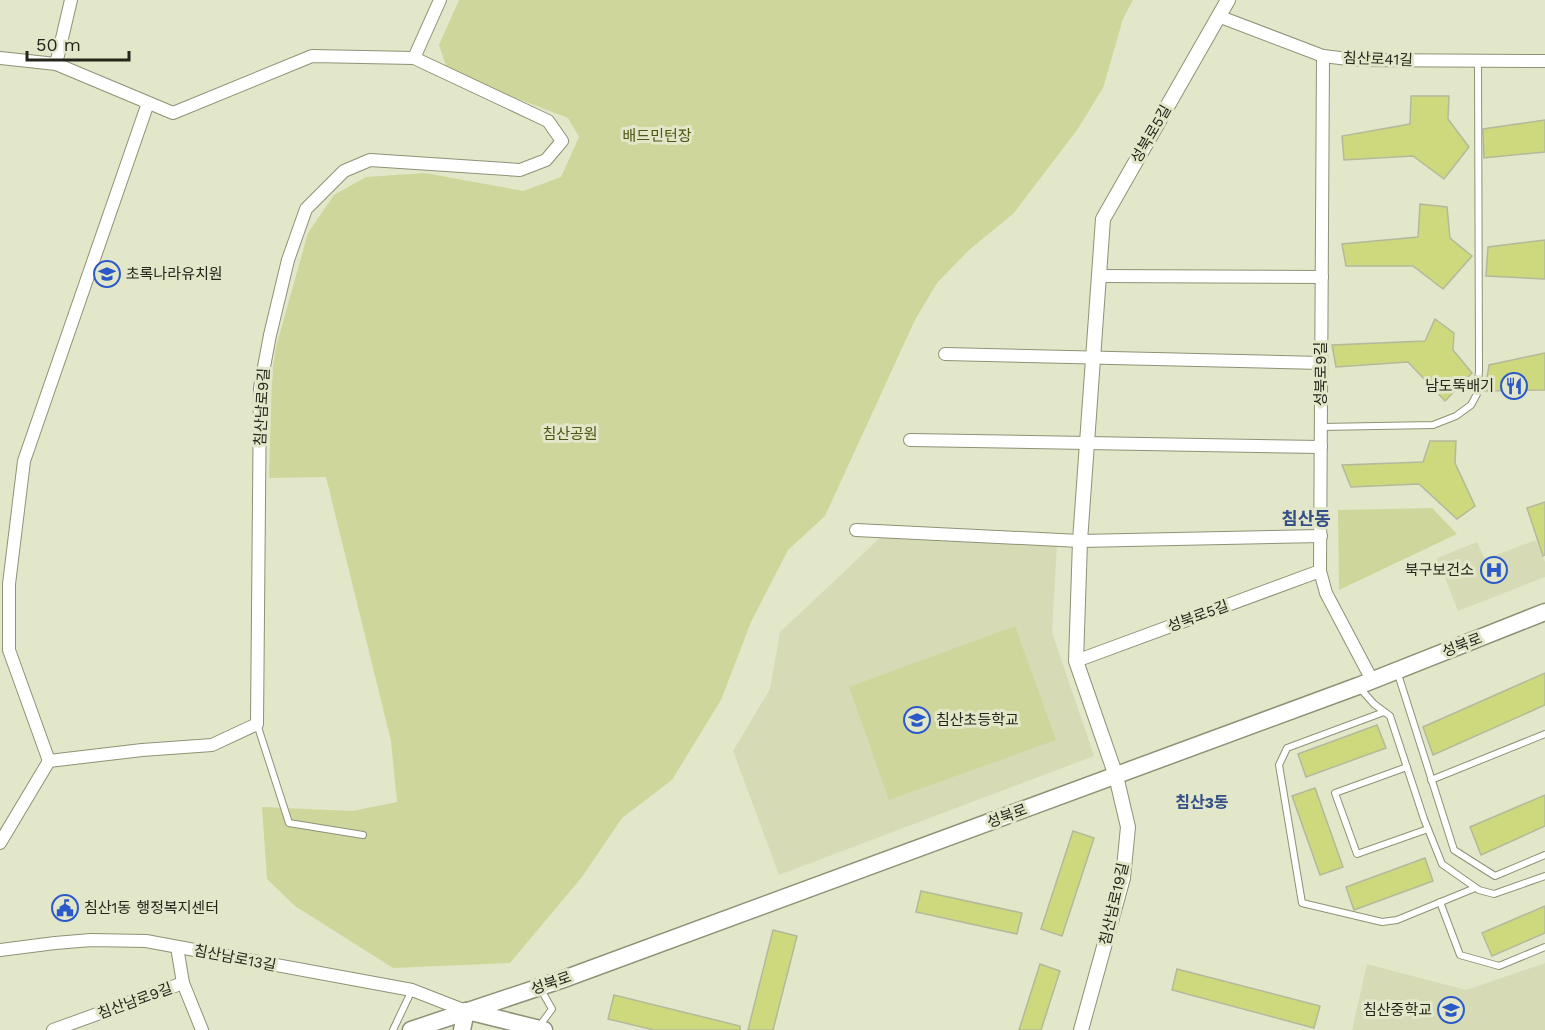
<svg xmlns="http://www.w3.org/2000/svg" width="1545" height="1030" viewBox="0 0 1545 1030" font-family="'Work Sans','Noto Sans KR',sans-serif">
	<rect width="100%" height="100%" fill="#e3e7c9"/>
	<g fill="#d6dbb6">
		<path d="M882 536 1057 544 1052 632 1094 756 779 875 733 751 770 689 780 632Z"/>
		<path d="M1536 540 1545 562V577L1458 611 1437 558 1477 542 1485 559Z"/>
		<path d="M1545 963V1030H1352L1367 964 1466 990Z"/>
	</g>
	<g fill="#cfd69b">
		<path d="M459 0H1133L1123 19 1103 88 1077 130 1014 213 969 250 937 283 915 320 825 516 788 550 751 622 721 700 672 780 622 818 582 877 510 963 393 968 295 906 267 879 262 807 352 811 397 802 391 741 326 477 269 478 272 373 276 347 308 233 334 195 366 177 425 173 523 191 561 177 579 137 568 118 448 72 439 45Z"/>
		<path d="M1432 508 1457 534 1339 590 1338 510Z"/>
		<path d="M1015 626 1056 740 889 800 849 687Z"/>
	</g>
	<g fill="#ced87c" stroke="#b5b99c" stroke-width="1.5">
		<path d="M1411 96H1449L1448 119 1469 147 1444 179 1413 156 1344 160 1342 136 1410 124Z"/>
		<path d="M1545 120V152L1484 158 1483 129Z"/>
		<path d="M1420 204 1447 207 1450 238 1472 256 1443 289 1413 266H1346L1342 244 1418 237Z"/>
		<path d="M1545 240V279L1486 276 1488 247Z"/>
		<path d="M1435 319 1454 333 1453 350 1472 373 1445 401 1408 362 1336 367 1332 345 1425 341Z"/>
		<path d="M1545 353V390L1485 391 1489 365Z"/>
		<path d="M1430 441H1456L1455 463 1475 506 1457 519 1419 484 1351 487 1342 465 1423 462Z"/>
		<path d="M1545 502V555L1543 556 1527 508Z"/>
		<path d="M1545 673V705L1433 755 1423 727Z"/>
		<path d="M1377 725 1386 748 1306 777 1298 754Z"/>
		<path d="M1315 788 1343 867 1320 875 1292 796Z"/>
		<path d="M1545 795V826L1481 855 1470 827Z"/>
		<path d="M1073 831 1094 838 1062 936 1041 929Z"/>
		<path d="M1425 858 1433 881 1354 910 1346 887Z"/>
		<path d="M921 891 1022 913 1017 934 916 912Z"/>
		<path d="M1545 906V933L1492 956 1482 933Z"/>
		<path d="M773 930 797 936 773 1030H748Z"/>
		<path d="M1040 964 1060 971 1041 1030H1019Z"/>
		<path d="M1177 969 1320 1006 1314 1028 1172 990Z"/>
		<path d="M614 995 740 1026V1030H654L608 1019Z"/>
	</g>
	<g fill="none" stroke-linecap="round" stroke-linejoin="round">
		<defs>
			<g id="service">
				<path d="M1321 427 1433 425 1456 416 1471 405 1477 394 1479 371 1478 62"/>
				<path d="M1397 671 1454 850 1495 876 1545 855"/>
				<path d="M1358 686 1374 704 1390 716 1424 819 1442 864 1479 890 1494 894 1545 876"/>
				<path d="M1384 712 1287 748 1279 765 1302 903 1382 922 1397 920 1475 888"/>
				<path d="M257 724 289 823 363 835"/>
				<path d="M1407 767 1335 793 1357 854 1428 829"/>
				<path d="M1431 780 1545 734"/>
				<path d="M1440 902 1460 955 1499 966 1545 947"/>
				<path d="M538 1028 552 1009 540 988"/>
				<path d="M393 1030 412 990"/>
			</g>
			<g id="minor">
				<path d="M1218 16 1323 56 1357 60 1545 61"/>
				<path d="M1323 56 1320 571 1326 593 1372 680"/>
				<path d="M0 58 56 64 173 113 312 56 414 58 548 121 562 141 546 160 520 170 370 160 344 171 306 209 288 260 270 335 260 388 257 724 212 745 142 750 49 761 0 843"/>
				<path d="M414 58 440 0"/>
				<path d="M56 64 71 0"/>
				<path d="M1099 276 1322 277"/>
				<path d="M945 354 1321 363"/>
				<path d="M910 440 1321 447"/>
				<path d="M856 530 1080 541 1321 536"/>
				<path d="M1076 661 1320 571"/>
				<path d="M49 761 9 650V584L24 461 148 103"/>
				<path d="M177 947 183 983 202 1030"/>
				<path d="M0 950 55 943 91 940 146 941 412 990 466 1011"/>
				<path d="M53 1030 183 983"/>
			</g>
			<path id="tertiary" d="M1081 1030 1123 878 1128 827 1116 776 1076 661 1080 541 1103 219 1228 0"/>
			<g id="secondary">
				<path d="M467 1011 544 1030"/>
				<path d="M411 1030 561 980 1358 686 1545 612"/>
				<path d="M462 1030 466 1011"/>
			</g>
		</defs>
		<use href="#service" stroke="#8e9276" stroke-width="8"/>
		<use href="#minor" stroke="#8e9276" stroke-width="14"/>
		<use href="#tertiary" stroke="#8e9276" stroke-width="16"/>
		<use href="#secondary" stroke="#8e9276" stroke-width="19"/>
		<use href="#service" stroke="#fff" stroke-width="6"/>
		<use href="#minor" stroke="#fff" stroke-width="12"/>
		<use href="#tertiary" stroke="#fff" stroke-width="14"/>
		<use href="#secondary" stroke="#fff" stroke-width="16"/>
	</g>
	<defs>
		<symbol id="school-ring" viewBox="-11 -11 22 22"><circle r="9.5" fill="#e3e7c9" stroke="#2b59c8" stroke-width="1.5"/><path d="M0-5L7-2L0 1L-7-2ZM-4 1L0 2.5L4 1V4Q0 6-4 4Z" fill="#2b59c8"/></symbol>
		<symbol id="restaurant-ring" viewBox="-11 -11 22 22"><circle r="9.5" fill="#e3e7c9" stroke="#2b59c8" stroke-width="1.5"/><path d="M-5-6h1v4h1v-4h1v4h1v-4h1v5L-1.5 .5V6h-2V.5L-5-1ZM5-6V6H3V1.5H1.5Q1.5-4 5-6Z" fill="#2b59c8"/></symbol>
		<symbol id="hospital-ring" viewBox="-11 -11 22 22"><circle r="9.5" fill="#e3e7c9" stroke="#2b59c8" stroke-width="1.5"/><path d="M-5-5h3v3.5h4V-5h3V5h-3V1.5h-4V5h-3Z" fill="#2b59c8"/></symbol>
		<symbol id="civic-ring" viewBox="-11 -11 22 22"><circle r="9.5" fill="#e3e7c9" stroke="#2b59c8" stroke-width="1.5"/><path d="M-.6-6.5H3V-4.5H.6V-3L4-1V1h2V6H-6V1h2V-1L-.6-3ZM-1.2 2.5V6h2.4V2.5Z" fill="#2b59c8"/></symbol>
	</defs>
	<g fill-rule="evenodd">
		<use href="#school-ring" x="92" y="259" width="30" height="30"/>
		<use href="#restaurant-ring" x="1499" y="371" width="30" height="30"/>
		<use href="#hospital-ring" x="1479" y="555" width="30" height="30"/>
		<use href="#school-ring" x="902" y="705" width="30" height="30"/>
		<use href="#civic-ring" x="50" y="893" width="30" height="30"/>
		<use href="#school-ring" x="1436" y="995" width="30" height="30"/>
	</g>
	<g text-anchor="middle" stroke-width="6" stroke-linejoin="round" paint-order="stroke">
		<g font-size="15" fill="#24261b" stroke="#e3e7c9">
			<text transform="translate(1378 59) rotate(2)" y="5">침산로41길</text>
			<text transform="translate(1151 134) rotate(-60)" y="5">성북로5길</text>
			<text transform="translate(1321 374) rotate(-90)" y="5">성북로9길</text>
			<text transform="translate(262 407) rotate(-87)" y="5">침산남로9길</text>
			<text transform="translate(1198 616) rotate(-20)" y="5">성북로5길</text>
			<text transform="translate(1462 645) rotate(-21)" y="5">성북로</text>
			<text transform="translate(1007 816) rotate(-20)" y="5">성북로</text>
			<text transform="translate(1114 904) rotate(-77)" y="5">침산남로19길</text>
			<text transform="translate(235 958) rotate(11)" y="5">침산남로13길</text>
			<text transform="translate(551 983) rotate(-19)" y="5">성북로</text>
			<text transform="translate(135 1001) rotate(-20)" y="5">침산남로9길</text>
		</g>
		<g font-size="15" fill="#505511" stroke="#e3e7c9">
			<text x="657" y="141">배드민턴장</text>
			<text x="570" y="439">침산공원</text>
		</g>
		<g font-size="15" fill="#24261b" stroke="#e3e7c9" text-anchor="start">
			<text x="126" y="279">초록나라유치원</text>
			<text x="1494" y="391" text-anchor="end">남도뚝배기</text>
			<text x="1474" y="575" text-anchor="end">북구보건소</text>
			<text x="936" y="725">침산초등학교</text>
			<text x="84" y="913">침산1동 행정복지센터</text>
			<text x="1432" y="1015" text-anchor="end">침산중학교</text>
		</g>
		<g font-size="16" font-weight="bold" fill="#355089" stroke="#e3e7c9">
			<text x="1202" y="808">침산3동</text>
		</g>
		<g font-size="18" font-weight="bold" fill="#355089" stroke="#e3e7c9">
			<text x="1306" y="525">침산동</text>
		</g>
	</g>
	<path d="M27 51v9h102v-9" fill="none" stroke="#24261b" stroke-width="3"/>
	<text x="36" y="51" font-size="18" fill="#24261b" stroke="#e3e7c9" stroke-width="4.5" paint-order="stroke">50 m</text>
</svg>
